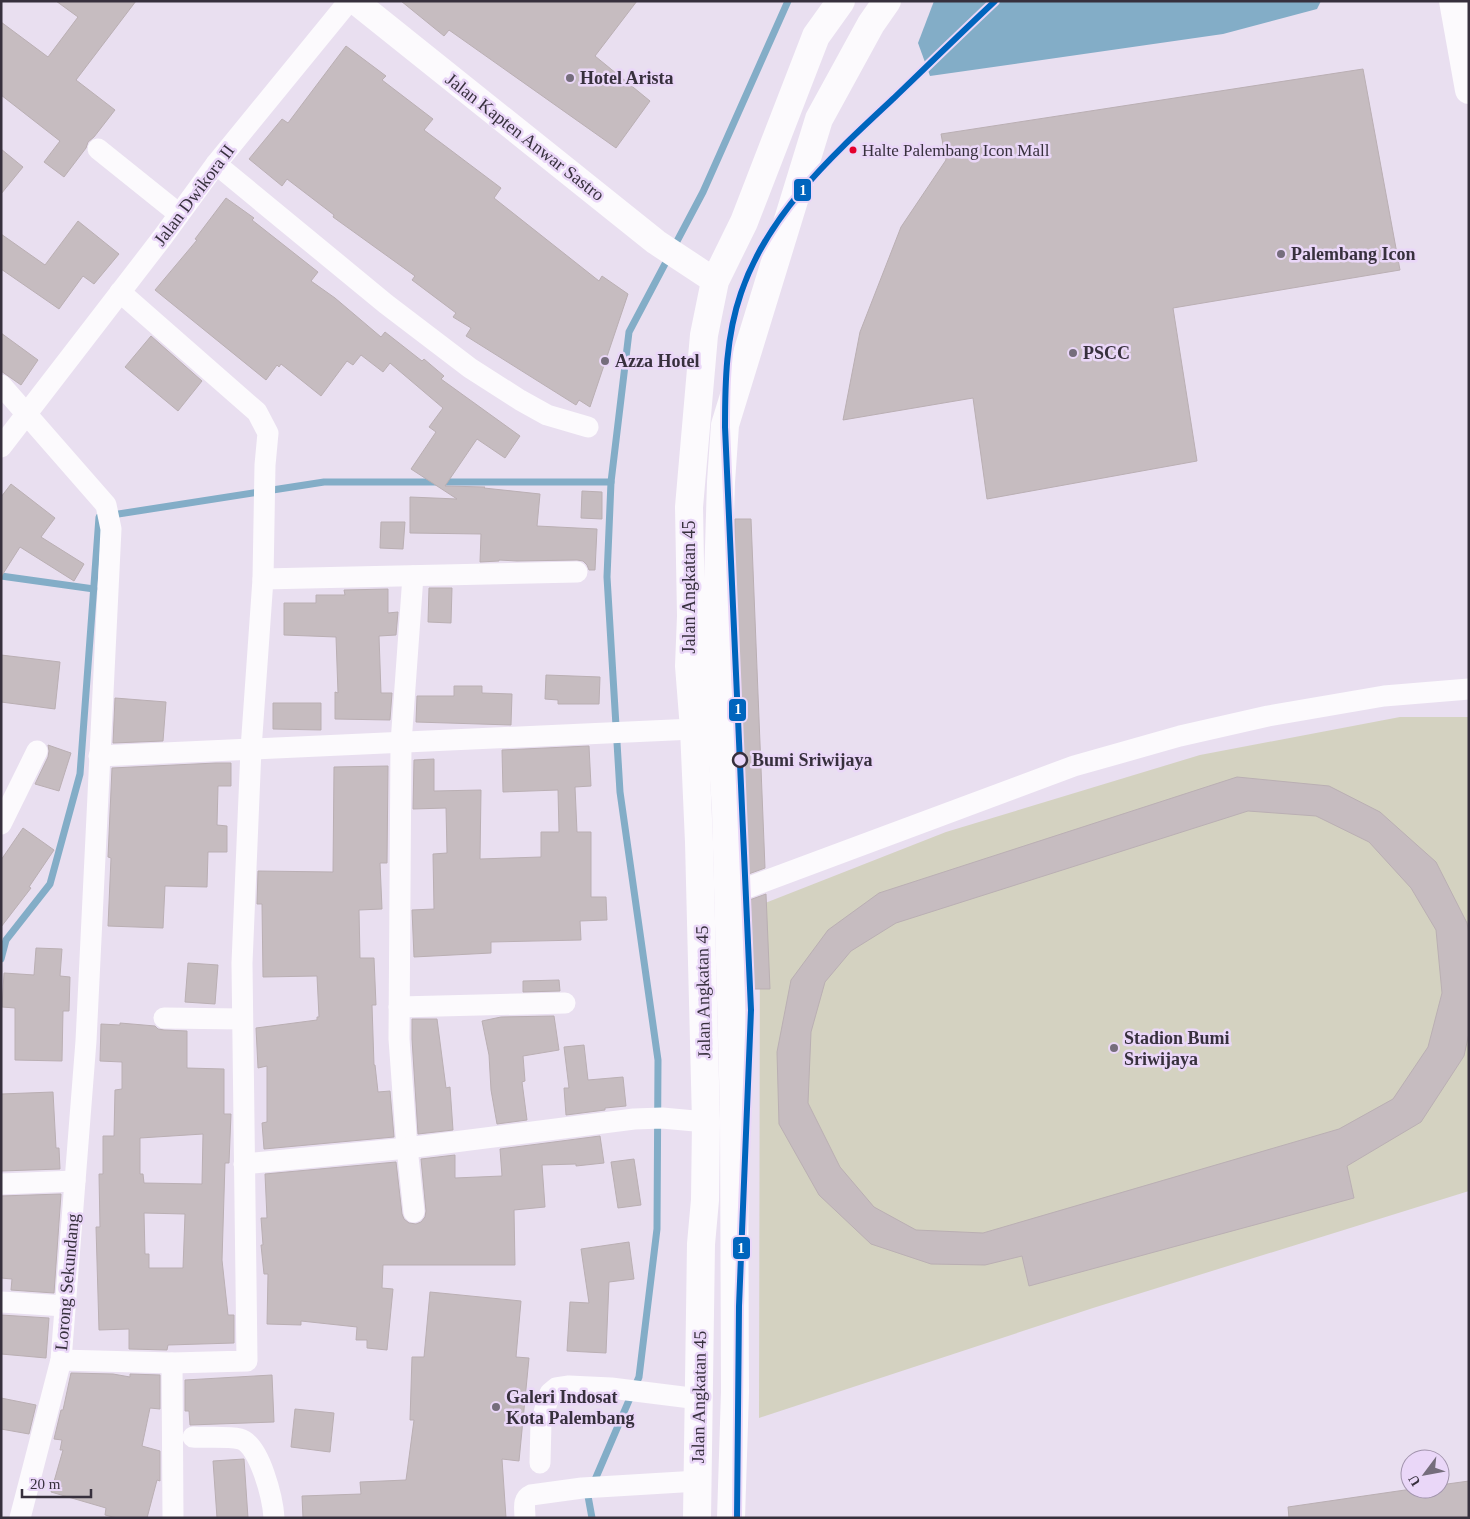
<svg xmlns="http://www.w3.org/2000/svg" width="1470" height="1519" viewBox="0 0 1470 1519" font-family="Georgia,serif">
	<rect width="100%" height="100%" fill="#e9dff0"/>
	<path fill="#d4d2c1" d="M1400 717H1469V1191L1093 1308 759 1418 760 905 946 832 1200 755Z"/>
	<path fill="#83adc7" d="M934 1H1321L1317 9 1223 34 930 76 918 43Z"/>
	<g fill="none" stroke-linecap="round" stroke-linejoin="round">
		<g stroke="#83adc7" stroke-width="7">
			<path d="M1 576 94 589"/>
			<path d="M1 959 6 940 50 884 80 774 99 517 324 482H611"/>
			<path d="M592 1518 588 1496 639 1377 657 1229 658 1060 620 792 607 577 611 482 629 332 703 192 788 1"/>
		</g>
	</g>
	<g fill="#c6bcc0" stroke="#baafb3" fill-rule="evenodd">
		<path d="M56 1H136L76 80 115 110 94 137 88 142 86 148 64 177 44 162 60 141 1 95V22L48 57 78 17Z"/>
		<path d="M401 1H637L595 56 650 101 616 148 449 30 444 36Z"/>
		<path d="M346 46 386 76 382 80 433 119 424 130 501 188 494 198 599 281 602 276 628 294 590 407 579 400 576 405 466 336 471 328 453 317 456 313 412 280 415 276 333 217 334 215 287 179 282 186 249 159 282 119 288 123Z"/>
		<path d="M1363 69 1400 270 1173 308 1197 461 987 499 973 398 843 420 860 332 901 227 946 160 941 134Z"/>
		<path d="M1 149 23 167 1 194Z"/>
		<path d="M226 198 254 218 252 220 318 272 311 281 335 298 381 337 385 332 422 361 424 359 444 376 441 379 520 436 505 458 477 439 445 486 485 487 484 488 540 494 537 526 597 529 595 570H589L587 565 583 561 577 560 517 561 499 560V561L480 562 481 534 410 533V497L457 499 411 469 436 432 429 427 443 408 390 363 383 372 361 355 353 365 347 361 321 396 281 364 279 367 277 365 266 380 155 290 197 240 195 239Z"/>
		<path d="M78 221 119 254 94 284 83 276 59 309 1 269V234L45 265Z"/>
		<path d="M1 333 38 360 21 385 1 371Z"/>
		<path d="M151 336 202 381 178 411 125 367Z"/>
		<path d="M11 484 55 518 41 537 84 564 74 581 20 547 1 577V497Z"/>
		<path d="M582 491 602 492V519L581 518Z"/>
		<path d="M735 519H751L765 868 743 876 742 809 733 674Z"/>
		<path d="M381 522H405L403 549 380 548Z"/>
		<path d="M429 588H452L451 623 428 622Z"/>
		<path d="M388 589V613L398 612 396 635 379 636 381 693H392L390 720 335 719V692L338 693 336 637 284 635V603H316V595H345L344 590Z"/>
		<path d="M1 655 60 662 55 709 1 702Z"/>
		<path d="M546 675 600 677 599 704H558V700L545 699Z"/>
		<path d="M454 686H482V693L512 694 511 725 416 722 417 696H454Z"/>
		<path d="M115 698 166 702 163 741 113 743Z"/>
		<path d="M273 703H321V730L273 729Z"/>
		<path d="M48 745 71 753 59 791 35 784 48 757 49 751Z"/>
		<path d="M589 746 591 786 575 787 577 832H591V897H606L607 920 580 921 581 940 491 942V953L414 957 412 910 434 909 433 854 447 853 446 808 413 809 414 760 434 759V791L481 790 480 859 541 857V832H559L558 790 503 792 502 750Z"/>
		<path d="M216 763H231V786H218L217 825 227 826V852H208L207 887 165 886 163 928 108 926 111 858 108 857 112 768Z"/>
		<path d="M388 766 387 863H380L382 909 359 910 360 958H374L376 1005H372L374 1065H375L378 1092 390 1091 394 1137 264 1149 262 1123 267 1122V1066L258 1068 256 1028 317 1020V1017H319L317 976 263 977 262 904H257L258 871 333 872 334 767Z"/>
		<path d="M1237 777 1329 786 1380 812 1436 862 1467 923 1469 934V1033L1464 1056 1421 1122 1347 1166 1354 1198 1029 1286 1022 1256 985 1265 931 1264 871 1244 819 1195 779 1124 777 1052 791 980 828 930 879 893ZM1248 811 1316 816 1369 842 1411 888 1436 930 1442 993 1428 1047 1393 1099 1339 1129 983 1233 916 1230 874 1207 840 1167 808 1103 811 1032 825 982 851 951 896 923Z"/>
		<path d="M23 828 54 850 29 887 31 888 1 927V860Z"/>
		<path d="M766 894 770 989H746L744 902Z"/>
		<path d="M36 948 62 949 60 976 70 977 69 1011H63L62 1061 15 1060V1008L2 1007 4 973 34 975Z"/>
		<path d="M188 963 218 965 215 1004 185 1002Z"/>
		<path d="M559 980 560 991 523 992V981Z"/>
		<path d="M554 1016 559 1050 523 1056 525 1081 522 1082 527 1120 497 1124 491 1090 489 1055 482 1021 501 1017Z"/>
		<path d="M412 1019H437L446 1088 450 1087 453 1130 418 1134 412 1039Z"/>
		<path d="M120 1023 155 1026 158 1029 164 1030 187 1031V1068L224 1069V1114H231L229 1163H225L222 1260 228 1315H234V1343L168 1345 167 1350 129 1349V1329L99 1330 96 1227H100L99 1174H103V1136H114L115 1090 122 1089V1062L100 1061 101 1024 120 1025ZM203 1134 202 1184 144 1183 143 1174H140V1138ZM144 1213 185 1214 183 1268H149V1254H145Z"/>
		<path d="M584 1045 588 1080 623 1077 626 1106 605 1108V1110L566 1115 564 1088H569L564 1047Z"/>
		<path d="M53 1092 56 1148H59L60 1169 1 1171V1094Z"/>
		<path d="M600 1136 604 1163 576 1166V1164L542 1165 545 1207 514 1210 515 1265H383L382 1288 393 1289 387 1350 367 1348V1340H356L357 1327 301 1321V1325L267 1324 268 1274H264L261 1245H263L261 1218H267L265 1174 396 1162 402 1214 404 1219 409 1223 416 1224 421 1222 425 1217 426 1211 421 1159 455 1155V1178L502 1176 500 1149Z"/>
		<path d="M634 1159 641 1205 618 1208 611 1162Z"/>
		<path d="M61 1194 54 1293 11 1290 12 1279 1 1278V1196Z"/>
		<path d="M629 1242 634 1279 609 1282 606 1353 567 1351 570 1302 589 1303 581 1249Z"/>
		<path d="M430 1292 521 1301 516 1357 529 1358 519 1461 502 1459 506 1518H303L302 1496 361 1494 360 1482 406 1480 414 1420H410L412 1357H424Z"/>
		<path d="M1 1315 49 1318 46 1358 1 1354Z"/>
		<path d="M71 1373 113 1374 130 1377V1374L160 1375V1409L150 1408 142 1446 160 1451V1481L157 1480 147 1518H117L105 1515 106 1508 51 1492 63 1450H60L62 1440 54 1439 61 1410H63Z"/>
		<path d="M272 1375 274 1422 190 1425 189 1411H185V1380Z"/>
		<path d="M1 1398 36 1405 29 1434 1 1429Z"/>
		<path d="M295 1409 334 1413 330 1452 291 1447Z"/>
		<path d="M244 1459 248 1518H217L213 1461Z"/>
		<path d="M1469 1481V1518H1289L1288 1507 1412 1489H1440V1485Z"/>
	</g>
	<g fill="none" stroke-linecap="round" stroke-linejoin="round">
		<g stroke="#fcfafd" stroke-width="21">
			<path d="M98 149 179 214"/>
			<path d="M216 164 386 304 470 368 520 400 547 415 588 427"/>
			<path d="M1 385 106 505 111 529 86 1041 61 1360 20 1518"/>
			<path d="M1 447 162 238 216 164 349 1"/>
			<path d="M413 576 401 743 399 1039 407 1148 414 1212"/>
			<path d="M263 579 577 572"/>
			<path d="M99 756 694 729"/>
			<path d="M1 824 37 751"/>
			<path d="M728 895 1074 766 1180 736 1268 716 1384 696 1469 689"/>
			<path d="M399 1007 565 1003"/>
			<path d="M164 1018 242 1019"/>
			<path d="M244 1164 407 1148 634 1119 662 1118 706 1122"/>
			<path d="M1 1184 75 1181"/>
			<path d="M1 1302 65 1306"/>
			<path d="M61 1360 172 1363 247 1361 242 963 251 749 263 579 265 465 268 433 257 412 120 292"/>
			<path d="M172 1363 173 1518"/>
			<path d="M193 1437C207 1438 227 1436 240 1439 260 1444 273 1500 274 1518"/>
			<path d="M540 1463 541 1422 550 1393 556 1388 569 1386 611 1388 699 1399"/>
			<path d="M525 1518C525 1509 522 1499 531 1495L582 1488 698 1481"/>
		</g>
		<path stroke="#fcfafd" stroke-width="26" d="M355 1 656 242 715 281"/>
		<g stroke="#fcfafd" stroke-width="28">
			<path d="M1453 1 1469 90"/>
			<path d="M697 1518 701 1244 705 1200 706 1122 699 842 694 729 689 666 691 616 689 507 704 335 715 281 744 222 816 36 841 1"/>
			<path d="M731 1518 735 1392 734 1112 726 809 717 675V613L721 482 725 425 819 119 871 24 887 1"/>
		</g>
		<defs>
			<path id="rail-1" d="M737 1518 739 1306 751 1010 725 427C725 382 726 336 741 293 768 213 834 154 894 98 927 66 961 33 995 1"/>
		</defs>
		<use href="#rail-1" stroke="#ead7f8" stroke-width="10"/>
		<use href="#rail-1" stroke="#0065bd" stroke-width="6"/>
	</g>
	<g fill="#756d7c" stroke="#ead7f8" stroke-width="2">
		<circle cx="570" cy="78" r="5"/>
		<circle cx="1281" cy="254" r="5"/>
		<circle cx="1073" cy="353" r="5"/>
		<circle cx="605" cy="361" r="5"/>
		<circle cx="1114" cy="1048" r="5"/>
		<circle cx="496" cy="1407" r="5"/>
	</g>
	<circle fill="#e4002b" stroke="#ead7f8" stroke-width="2" cx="853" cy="150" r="4.5"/>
	<circle fill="#ead7f8" stroke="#37303d" stroke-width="2.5" cx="740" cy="760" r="7"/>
	<g text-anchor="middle" stroke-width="5" stroke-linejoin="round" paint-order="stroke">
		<g font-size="17" fill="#37303d" stroke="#ead7f8" text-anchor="start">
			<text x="862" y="156">Halte Palembang Icon Mall</text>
		</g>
		<g font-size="18" font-weight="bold" fill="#37303d" stroke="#ead7f8" text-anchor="start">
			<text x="580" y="84">Hotel Arista</text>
			<text x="1291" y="260">Palembang Icon</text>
			<text x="1083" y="359">PSCC</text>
			<text x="615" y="367">Azza Hotel</text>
			<text x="1124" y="1044">Stadion Bumi<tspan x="1124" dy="21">Sriwijaya</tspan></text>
			<text x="506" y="1403">Galeri Indosat<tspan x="506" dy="21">Kota Palembang</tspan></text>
		</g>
		<g font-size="18" fill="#37303d" stroke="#ead7f8">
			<text transform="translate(525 137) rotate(38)" y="6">Jalan Kapten Anwar Sastro</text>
			<text transform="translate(194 195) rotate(-53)" y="6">Jalan Dwikora II</text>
			<text transform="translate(689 587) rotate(-90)" y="6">Jalan Angkatan 45</text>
			<text transform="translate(703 992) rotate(-91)" y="6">Jalan Angkatan 45</text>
			<text transform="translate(67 1282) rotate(-85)" y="6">Lorong Sekundang</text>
			<text transform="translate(699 1397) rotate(-89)" y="6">Jalan Angkatan 45</text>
		</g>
		<g font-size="18" font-weight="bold" fill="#37303d" stroke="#ead7f8" text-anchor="start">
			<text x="752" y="766">Bumi Sriwijaya</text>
		</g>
	</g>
	<g stroke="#ead7f8" stroke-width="2">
		<rect x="793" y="178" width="19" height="24" rx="5" fill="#0065bd"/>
		<rect x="728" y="698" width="19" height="24" rx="5" fill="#0065bd"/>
		<rect x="732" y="1236" width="19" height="24" rx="5" fill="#0065bd"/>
	</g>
	<g font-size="14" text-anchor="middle" font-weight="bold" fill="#fff">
		<text x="803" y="195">1</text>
		<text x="738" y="714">1</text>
		<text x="741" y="1253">1</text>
	</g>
	<rect width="1470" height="1519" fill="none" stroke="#37303d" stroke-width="5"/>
	<g transform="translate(1425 1474) rotate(238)"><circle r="24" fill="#ead7f8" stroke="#a294ad"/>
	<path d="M0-4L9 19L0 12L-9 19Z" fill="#756d7c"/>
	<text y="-8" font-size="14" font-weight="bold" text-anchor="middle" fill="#37303d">U</text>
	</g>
	<path d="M22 1489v8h69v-8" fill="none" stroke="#37303d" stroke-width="2.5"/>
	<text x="30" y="1489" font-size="15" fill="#37303d" stroke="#ead7f8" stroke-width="4" paint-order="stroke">20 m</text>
</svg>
